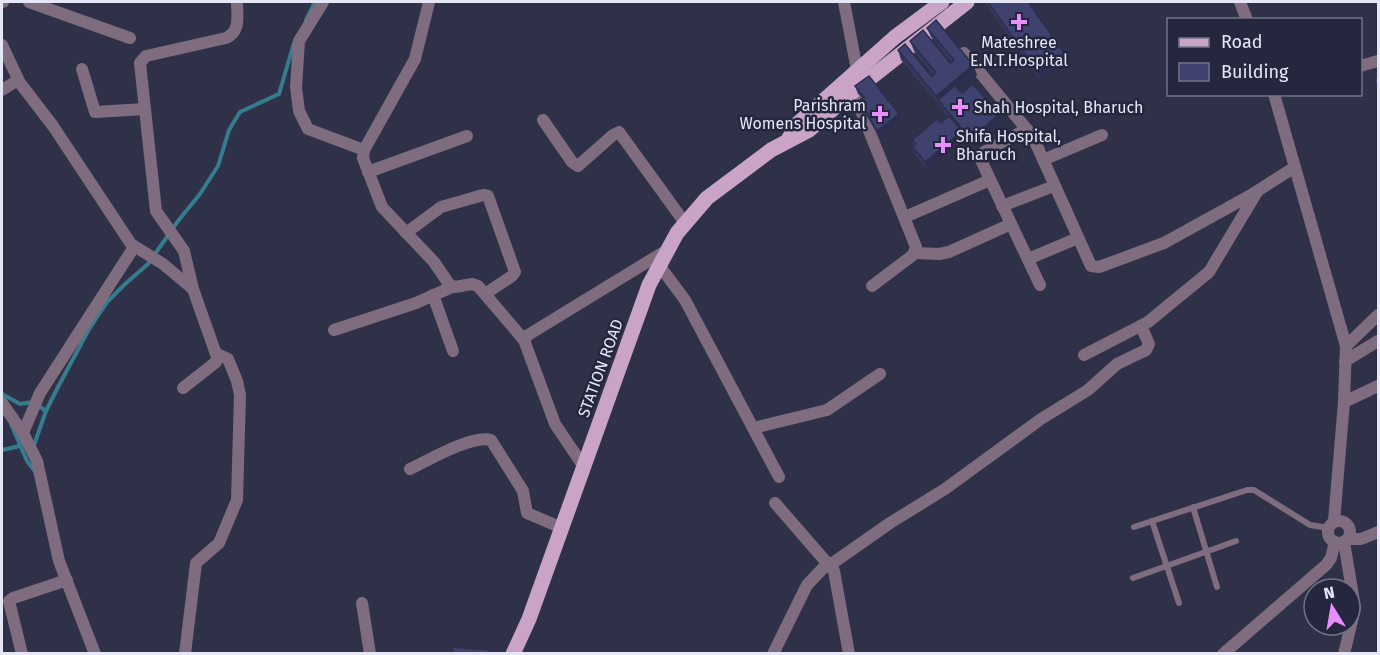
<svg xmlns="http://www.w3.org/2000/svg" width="1380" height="655" viewBox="0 0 1380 655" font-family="'Fira Sans',sans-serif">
	<rect width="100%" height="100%" fill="#2f3149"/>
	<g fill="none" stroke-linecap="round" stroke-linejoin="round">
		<g stroke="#357c8f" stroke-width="4">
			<path d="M306 20 315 2"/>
			<path d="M2 394 20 404 33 402 46 411"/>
			<path d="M11 424 27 461 34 470"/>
			<path d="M33 448 46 411 58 387 88 331 107 302 124 285 148 264 178 221 200 194 218 166 229 130 240 112 279 94 294 43"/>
			<path d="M2 450 20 446"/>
		</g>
		<g stroke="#7f6c7e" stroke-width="6">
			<path d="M1193 507 1217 587"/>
			<path d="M1152 521 1179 603"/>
			<path d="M1134 527 1247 490H1254L1310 525 1329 528"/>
			<path d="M1133 578 1236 541"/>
		</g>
		<g stroke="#7f6c7e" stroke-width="12">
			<path d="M2 2H3"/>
			<path d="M29 2 130 38"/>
			<path d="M323 2 299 41 296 87 299 111 308 129 364 150"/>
			<path d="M429 2 415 59 364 150 363 158 382 207 434 262 449 284 455 287 472 284 478 286 524 340"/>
			<path d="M844 2 857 70 862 75"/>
			<path d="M2 45 20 83 53 126 131 244 163 264 193 289"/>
			<path d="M964 53 1033 137 1091 266 1099 267 1164 243 1251 195 1295 167"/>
			<path d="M1360 66 1378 61"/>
			<path d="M82 69 95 112 145 109"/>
			<path d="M2 90 18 80"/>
			<path d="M853 91 916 247 913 255 872 286"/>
			<path d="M543 120 572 162 578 166 613 135 619 132 685 223"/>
			<path d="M1027 129 984 152 980 158 1040 285"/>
			<path d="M1043 160 1102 135"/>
			<path d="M368 172 467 136"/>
			<path d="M1002 206 1054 186"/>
			<path d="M905 217 990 180"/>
			<path d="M406 233 441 207 483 195 488 196 515 272 512 276 485 294"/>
			<path d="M915 253 939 254 949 252 1011 224"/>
			<path d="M1028 259 1078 238"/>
			<path d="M659 265 685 300 779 477"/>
			<path d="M433 295 453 351"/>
			<path d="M334 330 416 303 452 287"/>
			<path d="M1346 346 1378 315"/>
			<path d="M1084 355 1148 322 1209 272 1257 192"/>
			<path d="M1345 361 1378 341"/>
			<path d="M183 388 216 362 217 357 193 289 184 251 156 211 140 63 146 56 226 38C241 31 237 16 237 2"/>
			<path d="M1344 402 1378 386"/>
			<path d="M2 403 23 433 37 461 59 561 95 654"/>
			<path d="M753 428 827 410 880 374"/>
			<path d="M23 433 40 393 134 247"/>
			<path d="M584 467 555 424 524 340 528 335 667 250"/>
			<path d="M410 469C429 460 471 435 491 440L523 491 527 513 562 528"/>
			<path d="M775 503 834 571 849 654"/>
			<path d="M1348 539H1361L1378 532"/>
			<path d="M830 565 890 523 945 489 1041 419 1088 390 1117 364 1146 350 1149 344 1141 326"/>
			<path d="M362 603 370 654"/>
			<path d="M22 654 9 601 13 598 67 580"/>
			<path d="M185 654 196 563 219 543 237 500 240 395 237 381 228 359 217 354"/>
			<path d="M773 654 807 585 828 563"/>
		</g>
		<g stroke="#7f6c7e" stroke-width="12">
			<path d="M1240 2 1247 20"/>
			<path d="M1274 94 1346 346 1344 402 1334 521"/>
			<circle cx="1339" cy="532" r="11"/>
			<path d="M1344 542 1355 608 1344 654"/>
			<path d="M1223 654 1326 565 1331 558 1335 542"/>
		</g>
		<g stroke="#c9a4c7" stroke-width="15">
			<path d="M788 140 797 124 895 37 942 2"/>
			<path d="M513 654 529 619 649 285 677 233 707 198 771 150 809 130 850 94 967 2"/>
		</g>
	</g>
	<g fill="#36395f">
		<path d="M986 2H1028L1065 54 1068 63 1041 82 987 5Z"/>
		<path d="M927 28 973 65 977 75 958 90 962 93 1002 122 974 146 963 134 965 138 928 170 915 155 913 147 914 146 912 140 941 123 949 117 941 108 940 105H939L901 60 898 50 932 77 933 75 914 51 910 41 950 63 951 62 931 37Z"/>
		<path d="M855 86 899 114 902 121 880 139 862 108 860 100 862 98 858 94Z"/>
	</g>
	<g fill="#2c2e4e">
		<path d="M1065 54 1068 63 1041 82 1038 72Z"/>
		<path d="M973 65 977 75 941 104 938 100 939 105 936 96Z"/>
		<path d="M899 114 902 121 880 139 877 131Z"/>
		<path d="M999 114 1002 122 974 146 971 139Z"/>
		<path d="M962 131 965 138 928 170 925 162Z"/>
	</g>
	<g fill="#3f426f" stroke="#2c2e4e" stroke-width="1.5">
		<path d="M988 2H1028L1065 54 1038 72Z"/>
		<path d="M936 20 973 65 936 96 898 50 905 44 932 77 936 73 910 41 923 30 950 63 954 60 927 28Z"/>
		<path d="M869 76 899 114 877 131 860 100 864 97 855 86Z"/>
		<path d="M1378 76V87L1374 79Z"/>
		<path d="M973 84 999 114 971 139 938 100 955 86 962 93Z"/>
		<path d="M949 116 962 131 925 162 913 147 916 144 912 140 937 119 941 123Z"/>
		<path d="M451 647 490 650 489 654H454Z"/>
	</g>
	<g fill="#e98efe" stroke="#25273e" stroke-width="2">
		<path d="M1016 13h6v6h6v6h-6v6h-6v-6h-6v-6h6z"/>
		<path d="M957 98h6v6h6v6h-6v6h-6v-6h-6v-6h6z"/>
		<path d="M877 105h6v6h6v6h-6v6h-6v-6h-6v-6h6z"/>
		<path d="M940 136h6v6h6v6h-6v6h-6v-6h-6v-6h6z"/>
	</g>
	<g text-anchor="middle" stroke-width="5" stroke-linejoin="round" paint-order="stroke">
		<g font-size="16" fill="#e5e7f6" stroke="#25273e" text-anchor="start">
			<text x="1019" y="48" text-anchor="middle">Mateshree<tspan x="1019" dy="18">E.N.T.Hospital</tspan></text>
			<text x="866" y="111" text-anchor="end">Parishram<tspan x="866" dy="18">Womens Hospital</tspan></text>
			<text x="974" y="113">Shah Hospital, Bharuch</text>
			<text x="956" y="142">Shifa Hospital,<tspan x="956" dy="18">Bharuch</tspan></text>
		</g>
		<g font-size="16" fill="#e5e7f6" stroke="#25273e">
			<text transform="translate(600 368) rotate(-70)" y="6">STATION ROAD</text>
		</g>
	</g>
	<rect width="1380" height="655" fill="none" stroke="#e5e7f6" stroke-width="6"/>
	<rect x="1167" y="18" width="195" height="78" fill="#25273e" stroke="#727488" stroke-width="1.5"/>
	<rect x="1179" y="38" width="30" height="9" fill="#c9a4c7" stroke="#727488" stroke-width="1.5"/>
	<text x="1221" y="48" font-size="18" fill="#e5e7f6">Road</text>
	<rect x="1179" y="63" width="30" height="18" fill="#3f426f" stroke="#727488" stroke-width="1.5"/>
	<text x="1221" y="78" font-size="18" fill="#e5e7f6">Building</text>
	<g transform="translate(1332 607) rotate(349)"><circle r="28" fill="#25273e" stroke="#727488" stroke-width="1.5"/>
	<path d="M0-4.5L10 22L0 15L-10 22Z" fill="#e98efe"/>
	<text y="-9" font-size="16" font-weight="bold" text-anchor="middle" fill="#e5e7f6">N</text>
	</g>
</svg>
